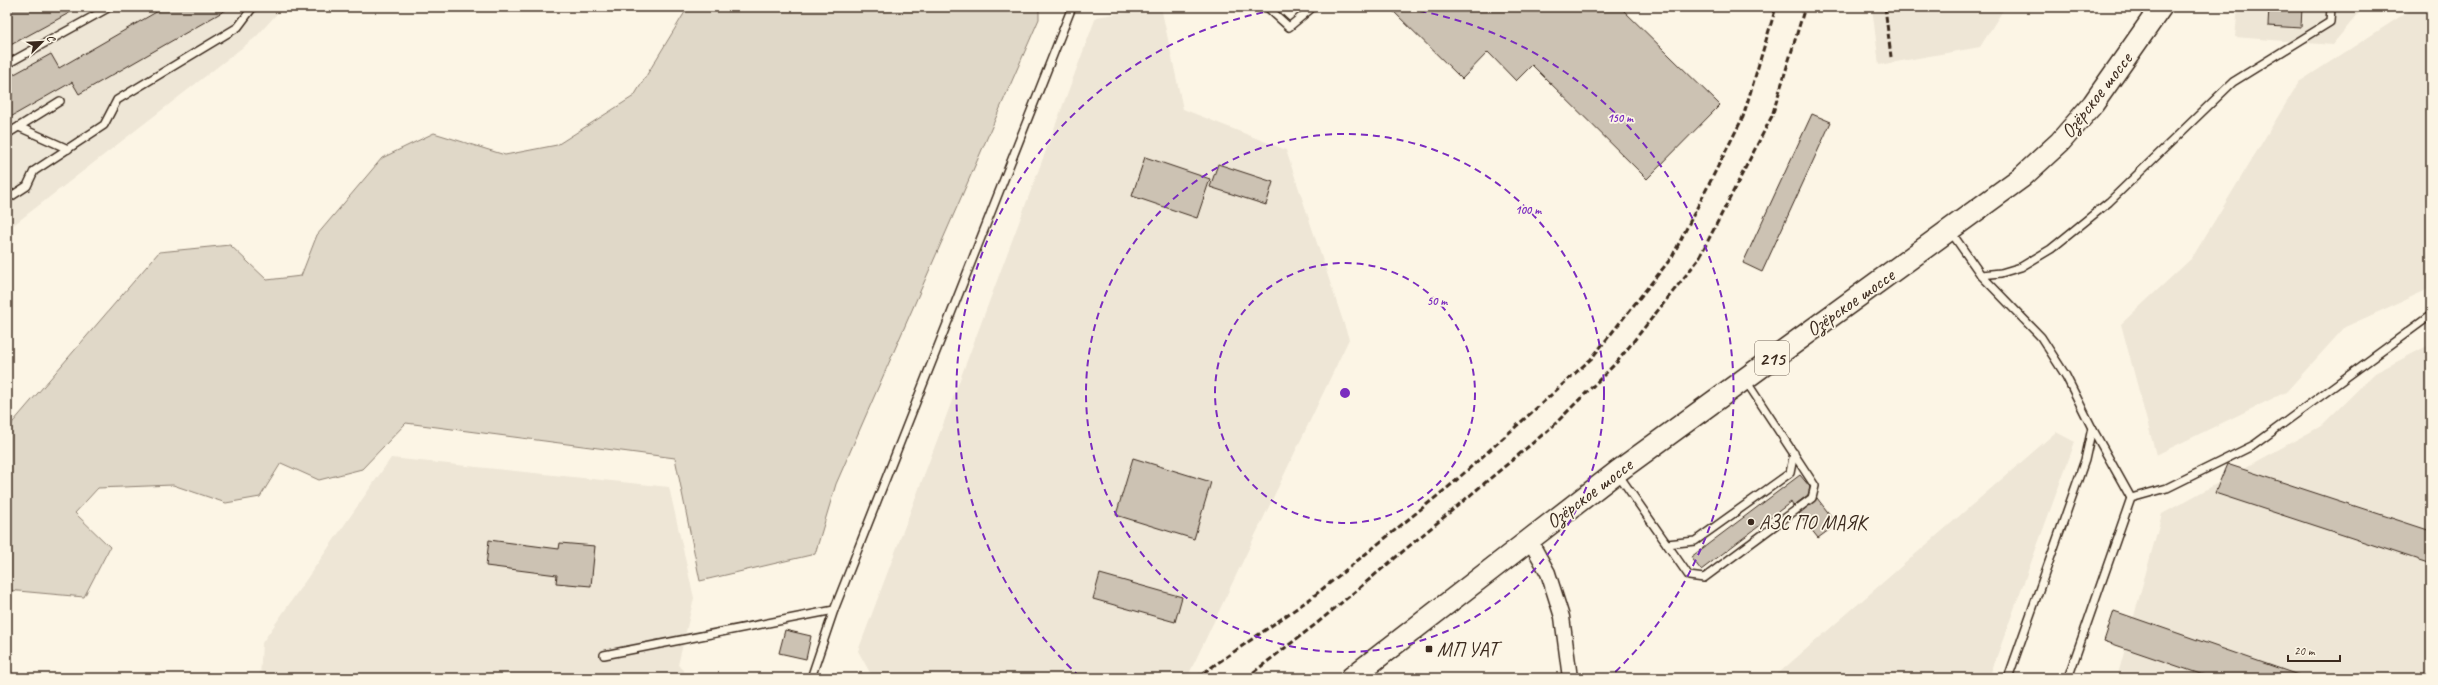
<svg xmlns="http://www.w3.org/2000/svg" width="2438" height="685" viewBox="0 0 2438 685" font-family="Caveat,sans-serif">
	<rect width="100%" height="100%" fill="#fcf5e5"/>
	<filter id="ink" filterUnits="userSpaceOnUse"><feTurbulence type="fractalNoise" baseFrequency=".025" numOctaves="2"/><feDisplacementMap in="SourceGraphic" scale="8" xChannelSelector="R" yChannelSelector="G"/><feConvolveMatrix kernelMatrix="1 2 1 2 8 2 1 2 1" color-interpolation-filters="sRGB"/></filter>
	<g filter="url(#ink)">
		<g fill="#eee6d6">
			<path d="M7 7H283L256 37 7 230Z"/>
			<path d="M1161 7 1183 109 1286 150 1349 339 1187 678H873L858 651 1096 17Z"/>
			<path d="M1872 7H2005L1980 47 1879 65Z"/>
			<path d="M2238 7H2364L2332 45 2235 37Z"/>
			<path d="M2415 7H2431V288L2345 327 2286 392 2156 455 2121 324 2192 258 2299 82Z"/>
			<path d="M2431 344V678H2117L2162 514 2321 426 2375 373Z"/>
			<path d="M2056 432 2075 442 1989 678H1773Z"/>
			<path d="M391 458 669 487 694 598 678 665 690 678H260L262 643Z"/>
		</g>
		<path fill="#e0d8c8" stroke="#8e8173" d="M688 7H1039V19L836 484 815 554 700 581 675 458 406 423 362 469 319 480 281 463 260 497 226 503 173 485 98 488 75 513 110 547 84 597 7 590V429L159 252 230 245 267 280 301 276 317 235 382 158 434 133 505 155 557 145 634 96Z"/>
		<g fill="#ccc2b3" stroke="#3b2a1e">
			<path d="M7 7H80L7 47Z"/>
			<path d="M165 7H231L79 94 72 82 7 119V78L51 54 59 68Z"/>
			<path d="M1389 7H1620L1720 105 1647 179 1532 65 1516 81 1488 52 1462 79Z"/>
			<path d="M2269 7H2302L2301 28 2268 26Z"/>
			<path d="M1812 114 1831 122 1762 272 1743 263Z"/>
			<path d="M1145 157 1210 179 1197 218 1132 196Z"/>
			<path d="M1218 164 1273 182 1266 205 1210 187Z"/>
			<path d="M1133 458 1211 482 1194 539 1116 515Z"/>
			<path d="M2227 464 2431 531V564L2215 493Z"/>
			<path d="M1800 475 1810 487 1808 495 1793 506 1791 502 1701 570 1691 557Z"/>
			<path d="M1817 498 1837 524 1818 538 1799 514Z"/>
			<path d="M489 540 559 549 560 543 595 546 591 586 556 583 557 575 486 566Z"/>
			<path d="M1100 574 1182 597 1175 622 1093 599Z"/>
			<path d="M2114 611 2301 676 2300 678H2212L2104 641Z"/>
			<path d="M785 630 811 636 806 659 779 653Z"/>
		</g>
		<g fill="none" stroke-linecap="round" stroke-linejoin="round">
			<defs>
				<g id="service">
					<path d="M1267 7 1289 27 1313 7"/>
					<path d="M7 64 110 7"/>
					<path d="M19 127 68 149"/>
					<path d="M7 134 60 101"/>
					<path d="M7 199 27 186 34 171 104 125 117 100 238 27 253 7"/>
					<path d="M1951 232 1981 275 2041 337 2066 376 2092 428 2131 498 2167 488 2254 445 2431 315"/>
					<path d="M1981 275 2001 273 2021 267 2051 249 2109 202 2233 82 2330 22 2331 7"/>
					<path d="M1618 474 1689 576 1704 578 1812 498 1815 486 1746 381"/>
					<path d="M1667 544 1695 541 1790 473 1794 453"/>
					<path d="M604 655 834 610 1072 7"/>
					<path d="M811 678 834 610"/>
					<path d="M2008 678 2085 460 2092 428"/>
					<path d="M2068 678 2131 498"/>
				</g>
				<path id="minor" d="M1529 539 1548 573 1562 617 1570 678"/>
				<path id="primary" d="M1351 678 1617 472 2022 177 2060 142 2093 104 2161 7"/>
			</defs>
			<use href="#service" stroke="#3b2a1e" stroke-width="10"/>
			<use href="#minor" stroke="#3b2a1e" stroke-width="17"/>
			<use href="#primary" stroke="#3b2a1e" stroke-width="24"/>
			<use href="#service" stroke="#fcf5e5" stroke-width="7"/>
			<use href="#minor" stroke="#fcf5e5" stroke-width="14"/>
			<use href="#primary" stroke="#fcf5e5" stroke-width="21"/>
			<g stroke="#3b2a1e" stroke-width="3" stroke-dasharray="6 3" stroke-linecap="butt">
				<path d="M1885 7 1891 57"/>
				<path d="M1196 678 1310 599 1452 484 1591 359 1672 257 1743 117 1776 7"/>
				<path d="M1246 678 1316 624 1553 426 1617 362 1698 260 1772 116 1805 7"/>
			</g>
		</g>
	</g>
	<g fill="none" stroke="#7b2cbf" stroke-width="2" stroke-dasharray="7 5">
		<circle cx="1345" cy="393" r="130"/>
		<circle cx="1345" cy="393" r="259"/>
		<path d="M1080 677A389 389 0 0 1 1294 7M1396 7A389 389 0 0 1 1610 677"/>
	</g>
	<g fill="#3b2a1e" stroke="#fcf5e5" stroke-width="1.5">
		<circle cx="1751" cy="522" r="4"/>
		<rect x="1425" y="645" width="8" height="8" rx="2"/>
	</g>
	<g text-anchor="middle" stroke-width="3.5" stroke-linejoin="round" paint-order="stroke">
		<rect fill="#fcf5e5" stroke="#75675a" stroke-width="1" x="1755" y="341" width="34" height="34" rx="3"/>
		<g font-size="19" font-weight="bold" fill="#3b2a1e">
			<text x="1772" y="365">215</text>
		</g>
		<g font-size="20" fill="#3b2a1e" stroke="#fcf5e5">
			<text transform="translate(2096 95) rotate(-52)" y="7">Озёрское шоссе</text>
			<text transform="translate(1850 302) rotate(-35)" y="7">Озёрское шоссе</text>
			<text transform="translate(1589 493) rotate(-37)" y="7">Озёрское шоссе</text>
		</g>
		<g font-size="20" fill="#3b2a1e" stroke="#fcf5e5" text-anchor="start">
			<text x="1759" y="529">АЗС ПО МАЯК</text>
			<text x="1437" y="656">МП УАТ</text>
		</g>
	</g>
	<circle cx="1345" cy="393" r="6" fill="#7b2cbf" stroke="#fcf5e5" stroke-width="2"/>
	<g font-size="12" text-anchor="middle" font-weight="bold" fill="#7b2cbf" stroke="#fcf5e5" stroke-width="3.5" stroke-linejoin="round" paint-order="stroke">
		<text x="1620" y="122">150 m</text>
		<text x="1528" y="214">100 m</text>
		<text x="1437" y="305">50 m</text>
	</g>
	<rect width="2438" height="685" fill="none" stroke="#fcf5e5" stroke-width="24"/>
	<rect x="12" y="12" width="2414" height="661" fill="none" stroke="#3b2a1e" stroke-width="1.5" filter="url(#ink)"/>
	<g transform="translate(42 42) rotate(66)" stroke="#fcf5e5" stroke-width="3" paint-order="stroke">
	<path d="M0-3L7 15L0 10L-7 15Z" fill="#3b2a1e"/>
	<text y="-6" font-size="11" font-weight="bold" text-anchor="middle" fill="#3b2a1e">С</text>
	</g>
	<path d="M2288 655v6h52v-6" fill="none" stroke="#3b2a1e" stroke-width="2"/>
	<text x="2294" y="655" font-size="12" fill="#3b2a1e" stroke="#fcf5e5" stroke-width="3" paint-order="stroke">20 m</text>
</svg>
